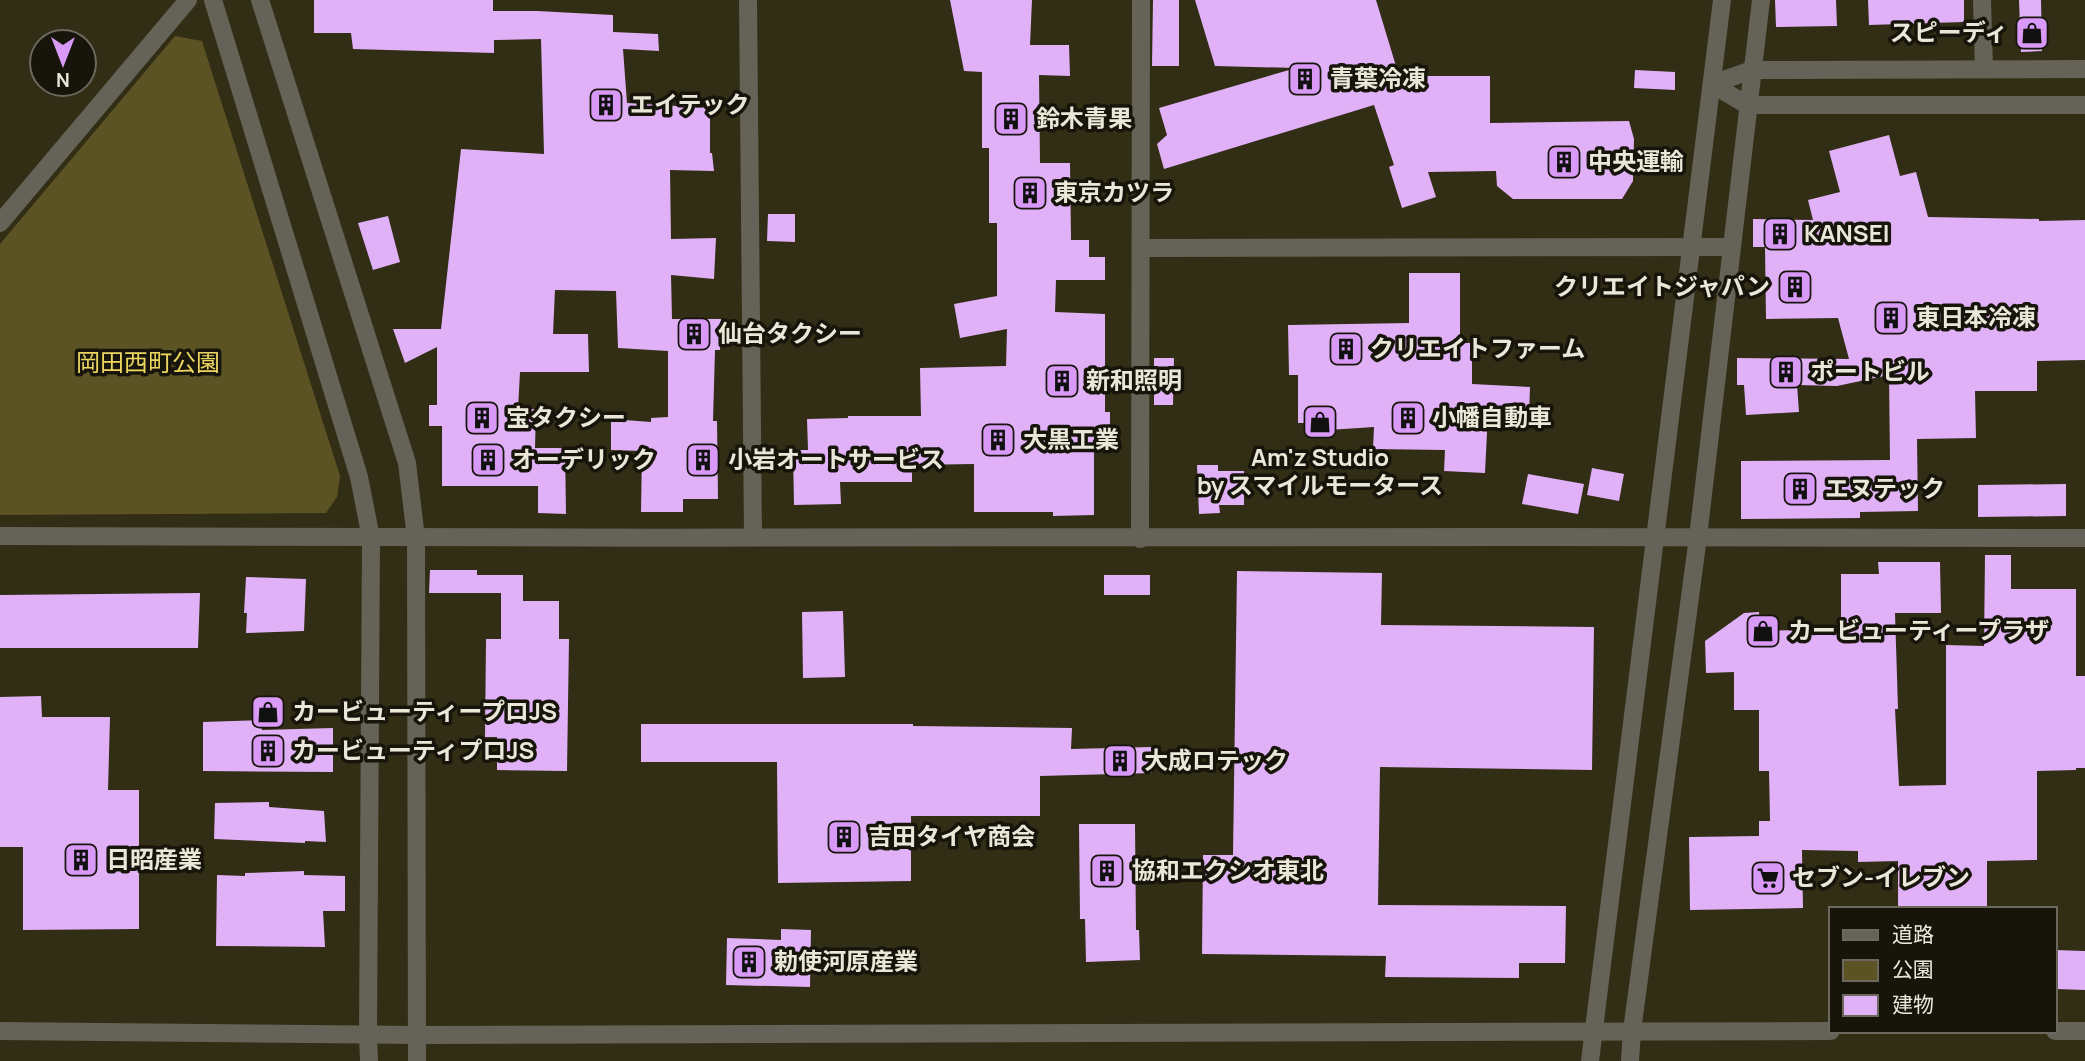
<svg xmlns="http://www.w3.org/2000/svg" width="2085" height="1061" viewBox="0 0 2085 1061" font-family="Manrope,'Noto Sans JP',sans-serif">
	<rect width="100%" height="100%" fill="#322d15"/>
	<path fill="#5c5324" d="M175 36 202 41 340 476 337 497 326 513 0 515V244Z"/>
	<g fill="#e1b1f8">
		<path d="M314 0H493V11H537L613 15V32L658 34 659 51 623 49 627 103 710 108V153H712L714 171 670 170 671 239 716 238 714 279 671 275 672 319H721L720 350H715L713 421H717L718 499H683V512H641L642 451 611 450V419L651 422V418L668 417V351L618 348 616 291 555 290 553 334H588L589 372H520L518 409H536L535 448H565L566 514 538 513V486H442V426H429V405H437V347L405 363 393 329H441L461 149 544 154 541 39 494 40V53L353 49 351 33H314Z"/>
		<path d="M950 0H1032L1030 45H1069L1070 76 1039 75 1040 163H1070L1071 240H1089V257H1105V280H1056L1055 312 1105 314V412H1110V439H1094V515L1053 516V512H974V464L912 465V482H840L841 504 794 505 793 450H808L807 419 848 418V416H921L920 368 1006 366 1007 329 960 338 954 304 997 296V223H989V148H982V72L964 71Z"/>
		<path d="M1153 0H1179V66H1152Z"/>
		<path d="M1195 0H1376L1399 76H1490V123L1629 121 1634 139 1633 181 1622 199H1513L1497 186 1496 171 1428 172 1436 197 1402 208 1389 167 1394 165 1374 105 1164 169 1157 144 1167 135 1159 108 1296 68 1215 66Z"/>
		<path d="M1775 0H1836L1837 26 1776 27Z"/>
		<path d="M1868 0H1964V22L1869 25Z"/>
		<path d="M2019 0H2041L2042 51 2021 52Z"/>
		<path d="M1635 70 1675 72V90L1634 88Z"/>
		<path d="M1889 135 1900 176 1916 172 1928 217 2039 219V221L2085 220V360L2037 361V391H1975L1976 438 1917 439 1918 511 1860 512V518L1741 519V461L1890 460 1889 375 1837 386 1797 385 1799 412 1746 415 1744 385H1737V358L1849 359 1838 318 1766 319 1765 247H1753V219L1813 220 1808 200 1840 192 1829 151Z"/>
		<path d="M768 214H795V242L767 241Z"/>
		<path d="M388 216 400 262 373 270 358 223Z"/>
		<path d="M1409 273H1460V343H1472V384L1530 387 1529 414 1488 412 1485 473 1444 471 1445 450 1373 449 1374 427 1328 430V423H1298V375H1289L1288 325 1409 323Z"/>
		<path d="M1154 358H1174L1173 405H1154Z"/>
		<path d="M1197 465H1218V471H1244V505H1219L1220 513 1199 514Z"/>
		<path d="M1592 468 1624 474 1619 501 1587 495Z"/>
		<path d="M1528 474 1584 484 1578 514 1522 504Z"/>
		<path d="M2066 484V516L1978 517V485Z"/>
		<path d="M1985 555H2011V589H2076V676H2085V768H2076V770L2037 771V860L1987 861V909H1898V861L1858 862V851L1802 850 1803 908 1690 910 1689 837 1759 836V821H1770L1769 771H1759V710H1734V672L1706 673 1705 641 1744 613 1759 612 1760 631 1841 629V574H1879L1878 562H1940L1941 613H1895L1898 709H1895L1899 786 1946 785V645L1984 646Z"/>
		<path d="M430 570H477V575H523V601H559V639H569L567 771 497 770V737H485L486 639H501V593H429Z"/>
		<path d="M1237 571 1382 573 1381 625 1594 627 1592 770 1380 767 1378 905 1566 906 1565 963H1519V978L1385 977 1386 956 1202 954 1203 855H1233Z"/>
		<rect x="1104" y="575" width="46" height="20"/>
		<path d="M246 577 306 579 304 631 246 633 247 613H244Z"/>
		<path d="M200 593 198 648H0V595Z"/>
		<path d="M843 611 845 677 803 678 802 612Z"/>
		<path d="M41 696 42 717H110L108 790H139V929L23 930V847H0V697Z"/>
		<path d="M260 720 262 730 333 728V772L203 771V722Z"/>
		<path d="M641 724H913V726L1072 728 1071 749 1151 747 1152 773 1040 776V816H911V881L778 883 777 762H641Z"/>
		<path d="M269 802V807L324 811 326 842 305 841V843L214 839 215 803Z"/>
		<path d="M1079 824H1135L1136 930H1139L1140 960 1086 962 1085 919H1080Z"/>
		<path d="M304 871V875L345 876V911H323L325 947 216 946 217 875 245 876V873Z"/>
		<path d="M781 929 811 930 810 987 726 985 727 938 781 940Z"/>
		<path d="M2055 950 2085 951V990L2055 989Z"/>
	</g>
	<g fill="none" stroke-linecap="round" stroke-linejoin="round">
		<g stroke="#656358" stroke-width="18">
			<path d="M748 0 753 537"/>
			<path d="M1982 0 1984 69"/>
		</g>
		<g stroke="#656358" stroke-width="18">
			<path d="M213 0 359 477 371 538 368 1035 369 1061"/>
			<path d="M260 0 407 463 416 538 417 1061"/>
			<path d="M1712 84 1747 105H2085"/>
			<path d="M1712 84 1752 70 2085 69"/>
			<path d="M0 223 188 0"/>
			<path d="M1141 248 1731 247"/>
			<path d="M0 536C695 540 1390 535 2085 538"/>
			<path d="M1140 539 1141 0"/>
			<path d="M0 1031 417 1035 1831 1031"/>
			<path d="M2055 1031H2085"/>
			<path d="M1590 1061 1722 0"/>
			<path d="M1630 1061 1632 1031 1698 537 1761 0"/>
		</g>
	</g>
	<defs>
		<symbol id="shop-square" viewBox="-11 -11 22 22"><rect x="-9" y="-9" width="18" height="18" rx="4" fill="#d99af7" stroke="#17150b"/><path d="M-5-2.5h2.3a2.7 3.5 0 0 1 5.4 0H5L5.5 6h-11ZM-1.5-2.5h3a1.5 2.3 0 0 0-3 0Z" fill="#111"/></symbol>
		<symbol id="building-square" viewBox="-11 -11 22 22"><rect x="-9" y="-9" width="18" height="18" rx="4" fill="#d99af7" stroke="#17150b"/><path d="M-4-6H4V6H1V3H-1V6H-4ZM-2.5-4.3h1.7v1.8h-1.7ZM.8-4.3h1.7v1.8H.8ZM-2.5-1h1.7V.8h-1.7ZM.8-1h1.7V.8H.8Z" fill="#111"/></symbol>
		<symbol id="supermarket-square" viewBox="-11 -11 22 22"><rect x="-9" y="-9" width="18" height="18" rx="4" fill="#d99af7" stroke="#17150b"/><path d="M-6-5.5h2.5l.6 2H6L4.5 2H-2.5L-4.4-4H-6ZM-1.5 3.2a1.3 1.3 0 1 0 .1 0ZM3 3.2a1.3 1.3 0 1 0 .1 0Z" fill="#111"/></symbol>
	</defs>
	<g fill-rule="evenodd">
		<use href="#shop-square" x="2013" y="14" width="38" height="38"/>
		<use href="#building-square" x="1286" y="60" width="38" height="38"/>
		<use href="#building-square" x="587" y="86" width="38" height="38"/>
		<use href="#building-square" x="992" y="100" width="38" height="38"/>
		<use href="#building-square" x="1545" y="143" width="38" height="38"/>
		<use href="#building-square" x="1011" y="174" width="38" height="38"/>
		<use href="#building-square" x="1761" y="215" width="38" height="38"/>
		<use href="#building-square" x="1776" y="268" width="38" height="38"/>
		<use href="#building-square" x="1872" y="299" width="38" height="38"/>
		<use href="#building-square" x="675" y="315" width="38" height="38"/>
		<use href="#building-square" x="1327" y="330" width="38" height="38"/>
		<use href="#building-square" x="1767" y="353" width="38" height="38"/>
		<use href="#building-square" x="1043" y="362" width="38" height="38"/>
		<use href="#building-square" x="463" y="399" width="38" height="38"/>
		<use href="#building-square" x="1389" y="399" width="38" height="38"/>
		<use href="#shop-square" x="1301" y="403" width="38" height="38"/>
		<use href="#building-square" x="979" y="421" width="38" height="38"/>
		<use href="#building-square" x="469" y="441" width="38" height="38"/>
		<use href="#building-square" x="684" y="441" width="38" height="38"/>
		<use href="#building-square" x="1781" y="470" width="38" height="38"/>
		<use href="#shop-square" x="1744" y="612" width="38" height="38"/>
		<use href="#shop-square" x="249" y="693" width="38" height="38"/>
		<use href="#building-square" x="249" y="732" width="38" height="38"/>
		<use href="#building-square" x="1101" y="742" width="38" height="38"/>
		<use href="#building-square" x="825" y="818" width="38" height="38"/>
		<use href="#building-square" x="62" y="841" width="38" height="38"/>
		<use href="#building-square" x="1088" y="852" width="38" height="38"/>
		<use href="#supermarket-square" x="1749" y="859" width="38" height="38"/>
		<use href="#building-square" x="730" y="943" width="38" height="38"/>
	</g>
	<g text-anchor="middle" stroke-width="7" stroke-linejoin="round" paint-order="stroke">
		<g font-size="24" font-weight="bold" fill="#eae7d9" stroke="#17150b" text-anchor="start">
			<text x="2008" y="41" text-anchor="end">スピーディ</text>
			<text x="1330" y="87">青葉冷凍</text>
			<text x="630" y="113">エイテック</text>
			<text x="1036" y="127">鈴木青果</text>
			<text x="1588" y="170">中央運輸</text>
			<text x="1054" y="201">東京カツラ</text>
			<text x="1804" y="242">KANSEI</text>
			<text x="1770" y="295" text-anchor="end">クリエイトジャパン</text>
			<text x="1916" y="326">東日本冷凍</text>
			<text x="718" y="342">仙台タクシー</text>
			<text x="1370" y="357">クリエイトファーム</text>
			<text x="1810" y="380">ポートビル</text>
			<text x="1086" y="389">新和照明</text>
			<text x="506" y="426">宝タクシー</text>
			<text x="1432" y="426">小幡自動車</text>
			<text x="1023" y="448">大黒工業</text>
			<text x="1320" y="466" text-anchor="middle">Am'z Studio<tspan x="1320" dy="28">by スマイルモータース</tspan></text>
			<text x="512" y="468">オーデリック</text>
			<text x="728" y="468">小岩オートサービス</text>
			<text x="1825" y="497">エヌテック</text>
			<text x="1788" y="639">カービューティープラザ</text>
			<text x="292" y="720">カービューティープロJS</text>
			<text x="292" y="759">カービューティプロJS</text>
			<text x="1144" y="769">大成ロテック</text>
			<text x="868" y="845">吉田タイヤ商会</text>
			<text x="106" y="868">日昭産業</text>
			<text x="1132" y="879">協和エクシオ東北</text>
			<text x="1792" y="886">セブン-イレブン</text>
			<text x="774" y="970">勅使河原産業</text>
		</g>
		<g font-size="24" fill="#ecd660" stroke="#17150b">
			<text x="148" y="371">岡田西町公園</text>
		</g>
	</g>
	<rect x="1829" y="907" width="228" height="126" fill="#17150b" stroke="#6b695d" stroke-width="2"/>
	<rect x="1843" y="930" width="35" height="10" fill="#656358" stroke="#6b695d" stroke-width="2"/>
	<text x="1892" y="942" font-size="21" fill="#eae7d9">道路</text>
	<rect x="1843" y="960" width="35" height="21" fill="#5c5324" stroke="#6b695d" stroke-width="2"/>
	<text x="1892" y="977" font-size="21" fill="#eae7d9">公園</text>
	<rect x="1843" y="995" width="35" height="21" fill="#e1b1f8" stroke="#6b695d" stroke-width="2"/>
	<text x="1892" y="1012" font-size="21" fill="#eae7d9">建物</text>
	<g transform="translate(63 63) rotate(180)"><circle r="33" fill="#17150b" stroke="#6b695d" stroke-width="2"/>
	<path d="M0-5L12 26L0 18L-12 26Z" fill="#d99af7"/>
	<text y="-10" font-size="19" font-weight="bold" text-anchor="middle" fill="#eae7d9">N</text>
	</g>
</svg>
